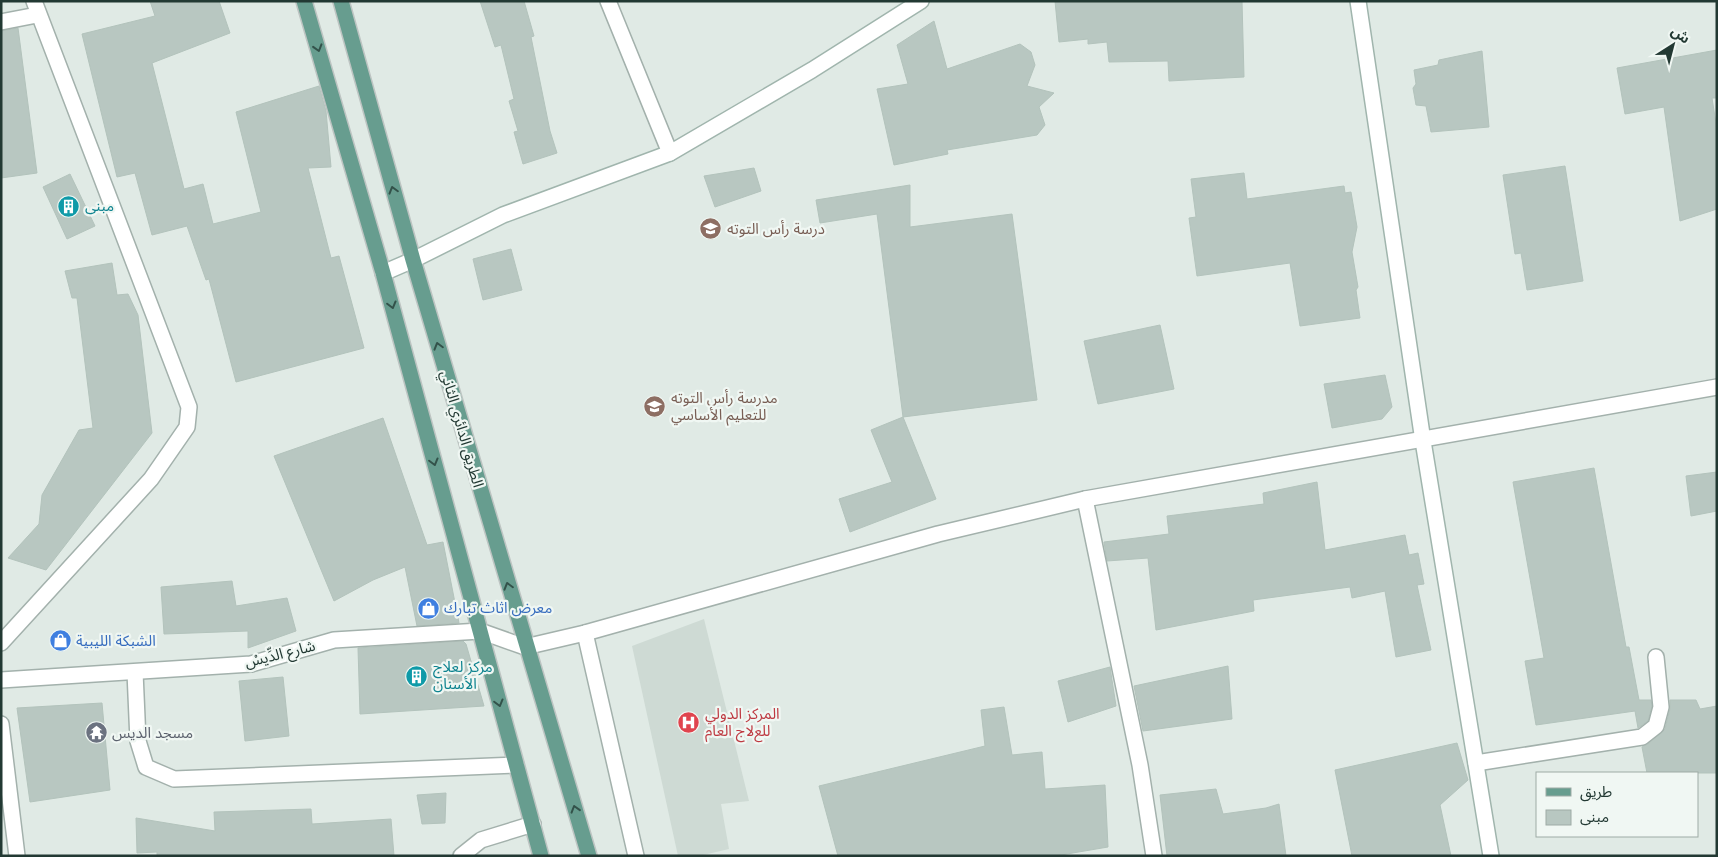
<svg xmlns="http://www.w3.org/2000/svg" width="1718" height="857" viewBox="0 0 1718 857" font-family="Mulish,'Noto Sans Arabic',sans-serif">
	<rect width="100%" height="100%" fill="#e0eae5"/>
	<path fill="#cedad4" d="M704 619 749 801 721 804 729 849 699 856H678L632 646Z"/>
	<g fill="#b8c7c1" stroke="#b3c3bc">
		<path d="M150 1H219L230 33 152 63 184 189 203 184 213 224 261 212 236 112 319 86 326 111 331 167 308 168 331 258 339 256 364 348 236 382 209 279 206 280 187 226 152 235 135 173 117 177 82 34 155 16Z"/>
		<path d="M480 1H524L534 36 531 37 550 131 557 153 523 164 514 132 518 131 509 101 514 99 501 45 495 47Z"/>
		<path d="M1055 1H1242L1244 77 1169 81 1168 61 1109 62 1107 42 1088 44V39L1059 42Z"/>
		<path d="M934 21 947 69 1020 44 1031 52 1035 65 1027 86 1054 93 1039 107 1045 125 1037 135 947 150 948 154 894 165 877 89 908 84 897 45Z"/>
		<path d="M18 28 37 173 1 178V31Z"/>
		<path d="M1717 50V98H1712L1717 130V209L1680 221 1664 107 1625 114 1617 68Z"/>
		<path d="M1482 51 1489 127 1431 132 1426 106 1416 105 1413 88 1416 84 1414 70 1438 65 1439 60Z"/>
		<path d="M1565 166 1583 281 1527 290 1521 253 1515 254 1503 175Z"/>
		<path d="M754 168 761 191 715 207 704 176Z"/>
		<path d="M1244 173 1247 199 1344 186 1345 193 1351 192 1357 227 1352 252 1358 287 1356 290 1360 318 1300 326 1290 263 1197 276 1189 218 1196 217 1191 179Z"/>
		<path d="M70 174 95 226 67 239 43 187Z"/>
		<path d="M910 185V227L1012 214 1037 400 903 417 877 214 820 223 816 200Z"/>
		<path d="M511 249 522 290 483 300 473 259Z"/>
		<path d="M112 263 117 295 128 294 138 315 152 433 46 570 8 558 39 524 42 495 79 430 93 428 77 298H72L65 271Z"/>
		<path d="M1160 325 1174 389 1098 404 1084 341Z"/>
		<path d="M1385 375 1392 407 1382 419 1332 428 1324 384Z"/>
		<path d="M903 417 936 499 850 532 839 499 892 482 871 430Z"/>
		<path d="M383 418 427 545 443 542 459 623 417 626 405 567 373 580 334 601 274 456Z"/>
		<path d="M1594 468 1626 647H1629L1639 700H1651L1652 706 1648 721 1638 728 1635 711 1536 725 1525 661 1544 658 1513 482Z"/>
		<path d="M1717 472V511L1691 516 1686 476Z"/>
		<path d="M1317 482 1325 550 1405 535 1409 555 1418 553 1424 584 1417 585 1431 650 1396 657 1385 591 1352 598 1350 587 1253 600 1254 611 1156 630 1148 558 1107 561 1104 542 1169 534 1167 516 1264 504 1263 493Z"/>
		<path d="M232 581 236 606 287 598 296 631 248 648V631L164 634 161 587Z"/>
		<path d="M463 641 466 644 484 706 360 714 358 648Z"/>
		<path d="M1228 666 1232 719 1143 731 1134 686Z"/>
		<path d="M1110 667 1116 706 1068 722 1058 681Z"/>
		<path d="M283 677 289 736 245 741 239 681Z"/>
		<path d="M1670 700H1696L1700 709 1717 706V773H1647L1642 747 1648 744 1665 729 1670 709Z"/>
		<path d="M102 703 110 790 30 802 17 708Z"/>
		<path d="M1004 707 1012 755 1042 752 1045 789 1105 785 1108 847 1055 856H838L819 786 985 746 981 710Z"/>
		<path d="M1457 743 1468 780 1440 805 1451 856H1352L1335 770Z"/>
		<path d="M1216 789 1223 814 1266 808 1279 804 1286 856H1167L1160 795Z"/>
		<path d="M446 793 445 823 422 824 417 795Z"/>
		<path d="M311 809 312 824 391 819 394 856H157V852L137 853 136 818 215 831 214 812Z"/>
	</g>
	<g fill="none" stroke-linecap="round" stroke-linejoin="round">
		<defs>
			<path id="lane" d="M608 1 670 153"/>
			<g id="street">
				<path d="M1 22 37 15"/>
				<path d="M1085 499 1140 765 1154 856"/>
				<path d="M585 633 636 856"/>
				<path d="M1 643 151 479 187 427 189 407 34 1"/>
				<path d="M135 672 138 741 146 767 174 779 516 765"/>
				<path d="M1 680 251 664 334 640 480 631 525 647 585 633 938 534 1085 499 1717 387"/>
				<path d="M1 724 17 856"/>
				<path d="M1476 763 1642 737 1656 726 1661 707 1656 657"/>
				<path d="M461 856 481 840 533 824"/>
			</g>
			<g id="secondary">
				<path d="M1358 1 1423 441 1491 856"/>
				<path d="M383 273 413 260 503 215 670 153 812 70 921 1"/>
			</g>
			<g id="primary">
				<path d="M304 1 383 273 541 856"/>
				<path d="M341 1 413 260 589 856"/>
			</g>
		</defs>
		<use href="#lane" stroke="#a3b1ac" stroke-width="18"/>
		<use href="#street" stroke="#a3b1ac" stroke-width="18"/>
		<use href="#secondary" stroke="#a0b5ad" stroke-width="18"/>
		<use href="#primary" stroke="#bdc4c2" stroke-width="18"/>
		<use href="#lane" stroke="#fff" stroke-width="15"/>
		<use href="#street" stroke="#fff" stroke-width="15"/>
		<use href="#secondary" stroke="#fff" stroke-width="15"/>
		<use href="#primary" stroke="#679d8f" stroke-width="15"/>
	</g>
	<defs><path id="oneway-chevron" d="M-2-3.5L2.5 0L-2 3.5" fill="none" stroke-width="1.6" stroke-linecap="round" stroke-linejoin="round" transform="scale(1.25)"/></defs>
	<g stroke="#33524a">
		<use href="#oneway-chevron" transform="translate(318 48) rotate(73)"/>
		<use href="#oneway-chevron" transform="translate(393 190) rotate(-106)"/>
		<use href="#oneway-chevron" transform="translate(392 305) rotate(75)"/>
		<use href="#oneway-chevron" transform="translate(438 346) rotate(-106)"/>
		<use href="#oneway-chevron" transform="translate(434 462) rotate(75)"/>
		<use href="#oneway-chevron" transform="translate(508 586) rotate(-106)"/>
		<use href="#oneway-chevron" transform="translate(499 703) rotate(75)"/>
		<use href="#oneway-chevron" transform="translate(575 809) rotate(-107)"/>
	</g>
	<defs>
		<symbol id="building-disc" viewBox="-11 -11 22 22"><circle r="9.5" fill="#0f9aa8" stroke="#f0f7f3"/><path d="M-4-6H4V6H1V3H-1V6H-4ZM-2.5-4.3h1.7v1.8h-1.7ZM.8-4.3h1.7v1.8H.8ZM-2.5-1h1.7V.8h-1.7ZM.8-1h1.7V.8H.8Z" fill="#fff"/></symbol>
		<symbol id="school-disc" viewBox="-11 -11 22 22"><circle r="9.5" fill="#8d6e63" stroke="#f0f7f3"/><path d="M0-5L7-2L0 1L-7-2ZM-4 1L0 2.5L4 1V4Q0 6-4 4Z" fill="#fff"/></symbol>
		<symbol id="shop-disc" viewBox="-11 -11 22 22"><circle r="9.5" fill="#3f7fe0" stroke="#f0f7f3"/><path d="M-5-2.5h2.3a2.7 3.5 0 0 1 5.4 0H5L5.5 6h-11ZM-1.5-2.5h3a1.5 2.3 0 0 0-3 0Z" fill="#fff"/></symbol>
		<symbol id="hospital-disc" viewBox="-11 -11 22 22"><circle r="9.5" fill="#e0444e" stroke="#f0f7f3"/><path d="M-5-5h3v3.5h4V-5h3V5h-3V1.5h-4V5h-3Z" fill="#fff"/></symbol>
		<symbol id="temple-disc" viewBox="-11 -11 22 22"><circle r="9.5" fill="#6b7280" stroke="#f0f7f3"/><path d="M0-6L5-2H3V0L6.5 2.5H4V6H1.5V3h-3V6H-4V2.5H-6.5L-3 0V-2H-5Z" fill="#fff"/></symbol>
	</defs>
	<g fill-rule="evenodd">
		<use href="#building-disc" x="56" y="194" width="25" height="25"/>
		<use href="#school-disc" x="698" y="216" width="25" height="25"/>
		<use href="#school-disc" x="642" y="394" width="25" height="25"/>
		<use href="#shop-disc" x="416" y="596" width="25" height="25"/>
		<use href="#shop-disc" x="48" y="628" width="25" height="25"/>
		<use href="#building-disc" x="404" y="664" width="25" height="25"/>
		<use href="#hospital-disc" x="676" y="710" width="25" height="25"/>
		<use href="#temple-disc" x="84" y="720" width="25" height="25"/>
	</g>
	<g text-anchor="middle" stroke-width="4.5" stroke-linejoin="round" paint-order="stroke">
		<g font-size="15" fill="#0d838f" stroke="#f0f7f3" text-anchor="start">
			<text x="85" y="211">مبنى</text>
			<text x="433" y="672">مركز لعلاج<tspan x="433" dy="17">الأسنان</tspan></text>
		</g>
		<g font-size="15" fill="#785e54" stroke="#f0f7f3" text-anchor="start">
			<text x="727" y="234">درسة رأس التوته</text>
			<text x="671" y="403">مدرسة رأس التوته<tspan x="671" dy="17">للتعليم الأساسي</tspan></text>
		</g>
		<g font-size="15" fill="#223933" stroke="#f0f7f3">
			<text transform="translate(462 429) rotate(74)" y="5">الطريق الدائري الثاني</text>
			<text transform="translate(280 654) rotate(-14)" y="5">شارع الدِّيسْ</text>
		</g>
		<g font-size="15" fill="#366cbe" stroke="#f0f7f3" text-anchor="start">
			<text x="444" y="613">معرض اثاث تبارك</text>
			<text x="76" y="646">الشبكة الليبية</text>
		</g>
		<g font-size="15" fill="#be3a42" stroke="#f0f7f3" text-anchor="start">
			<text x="705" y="719">المركز الدولي<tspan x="705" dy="17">للعﻻج العام</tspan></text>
		</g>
		<g font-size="15" fill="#5b616d" stroke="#f0f7f3" text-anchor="start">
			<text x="112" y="738">مسجد الديس</text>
		</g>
	</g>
	<rect width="1718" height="857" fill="none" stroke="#223933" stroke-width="5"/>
	<rect x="1536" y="772" width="162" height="65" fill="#f0f7f3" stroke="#9eaba6"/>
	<rect x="1546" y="788" width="25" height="8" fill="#679d8f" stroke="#9eaba6"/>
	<text x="1580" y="797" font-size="15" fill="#223933">طريق</text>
	<rect x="1546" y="810" width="25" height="15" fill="#b8c7c1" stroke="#9eaba6"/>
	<text x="1580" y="822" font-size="15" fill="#223933">مبنى</text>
	<g transform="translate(1673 45) rotate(36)" stroke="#f0f7f3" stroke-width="4" paint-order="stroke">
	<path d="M0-4L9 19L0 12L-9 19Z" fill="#223933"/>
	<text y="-8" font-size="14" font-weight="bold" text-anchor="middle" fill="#223933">ش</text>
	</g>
</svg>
